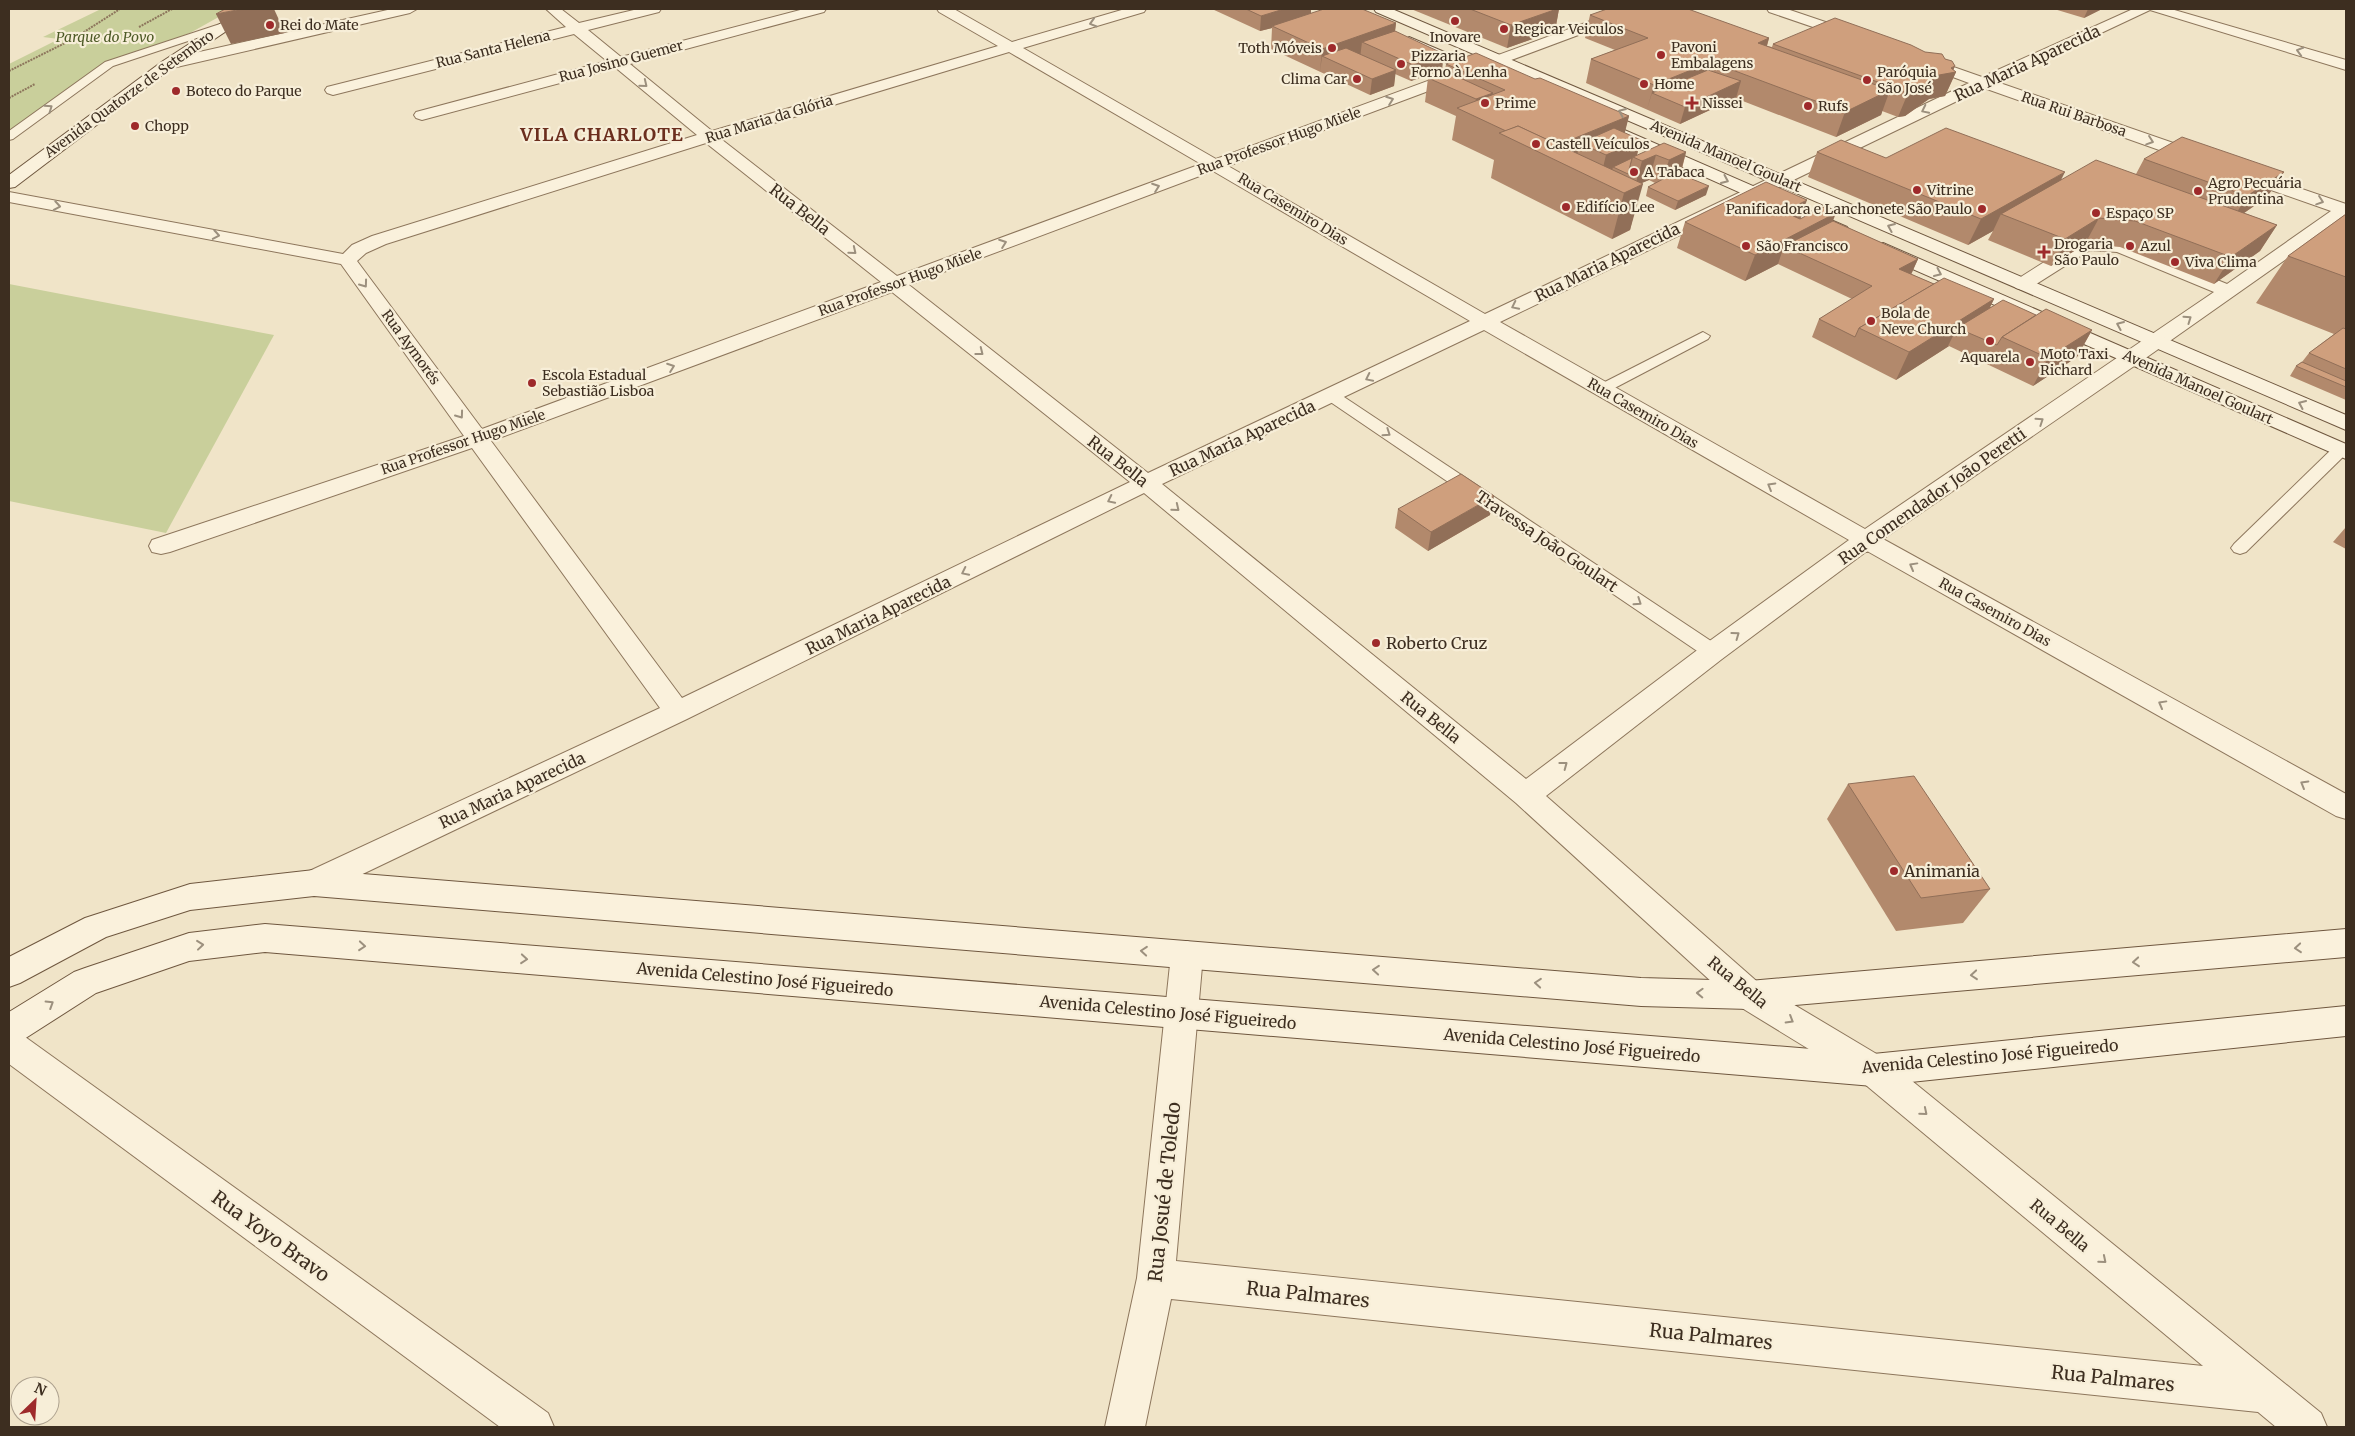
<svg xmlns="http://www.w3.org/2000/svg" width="2355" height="1436" viewBox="0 0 2355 1436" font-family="Merriweather,serif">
	<rect width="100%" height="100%" fill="#f0e4c8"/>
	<g fill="#c9cf9b">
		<path d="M101 9H233L190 33 105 65 9 132V64L59 39 43 37Z"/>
		<path d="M9 284 274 335 166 533 9 501Z"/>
	</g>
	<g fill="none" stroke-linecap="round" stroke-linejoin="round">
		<defs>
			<g id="lane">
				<path d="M223 23 227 24V28L113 66 13 139 9 140V131L105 62Z"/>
				<path d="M1703 332 1710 336 1708 339 1607 392H1597L1594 389 1597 386Z"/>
				<path d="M1332 391 1338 393 1720 647 1723 652 1720 657 1713 659 1706 657 1326 399 1324 396 1326 393Z"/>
				<path d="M2341 445 2346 446V454L2246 552 2240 554 2234 552 2231 548 2234 544 2335 446Z"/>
			</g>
			<g id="street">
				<path d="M392 9H417L410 13 168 69 160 64 168 59Z"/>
				<path d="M546 9H561L579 23 638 9H661L659 12 588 30 621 57 804 9H826L824 12 630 64 712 131 998 46 939 12 937 9H954L1012 42 1125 9H1146L1144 12 1023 48 1216 159 1623 9H1642L1640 12 1228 166 1485 314 1969 83 1915 63 1912 60 1915 57H1925L1982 77 2133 9H2171L2346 60V70L2150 10 1997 82 2208 155 2210 159 2208 163H2196L1984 88 1500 322 1865 529 2214 292 2117 252 2090 250 2030 288 2023 290 2016 288 2013 284 2016 280 2079 240 2086 238 2127 243 2227 284 2331 211 2234 177 2231 173 2234 169 2240 168 2346 204V217L2140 362 1883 539 2346 794V819L2336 816 1867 551 1722 659 1546 796 1761 985 1885 1059 2321 1413 2327 1427H2276L2258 1412 1171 1299 1145 1427H1105L1137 1278 1171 955 1176 945 1187 941 1198 945 1203 955 1176 1261 2203 1366 1861 1081 1737 1005 1516 803 1144 493 687 719 325 892 314 896 303 892 299 883 303 874 660 708 472 448 170 552 161 554 152 552 149 546 152 540 464 436 341 264 9 202V192L343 254 352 245 372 236 697 135 616 68 422 120 416 118 414 115 416 112 607 61 574 34 333 95 327 93 325 90 327 87 566 27ZM1009 52 1201 164 897 276 721 139ZM706 143 881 282 482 429 357 261 366 253 386 244ZM1213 171 1470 321 1148 473 909 285ZM892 292 1130 482 682 698 491 441ZM1484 330 1849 540 1704 645 1526 779 1162 484Z"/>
				<path d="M1767 9H1787L1858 33 1860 36 1853 40 1848 39 1769 12Z"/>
				<path d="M9 1030 21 1034 548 1413 554 1427H500L9 1064Z"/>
			</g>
			<g id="secondary">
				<path d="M243 9H259L173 67 15 187 9 188V175L163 61Z"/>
				<path d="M1374 9H1392L2346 415V430L1376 12Z"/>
				<path d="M1409 37 1494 73 1497 76 1494 79H1484L1404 44 1402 41Z"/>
				<path d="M1606 122 1847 227 1850 231 1847 235H1835L1600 130 1598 127 1600 124Z"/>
				<path d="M1883 243 2346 444V459L1876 253 1874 249 1876 245Z"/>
				<path d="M314 870 1641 978 1749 981 2346 929V957L1749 1009 1641 1006 314 896 190 910 106 937 20 983 9 987V957L85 918 190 884Z"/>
				<path d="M265 924 1873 1054 2346 1006V1036L1873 1086 265 952 189 961 96 993 21 1041 9 1045V1012L74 972 85 968 189 933Z"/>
			</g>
		</defs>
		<use href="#lane" stroke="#8d765c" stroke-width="2"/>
		<use href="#street" stroke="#8d765c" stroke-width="2"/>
		<use href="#secondary" stroke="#6f573f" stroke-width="2"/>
		<g stroke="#8d765c" stroke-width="2" stroke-dasharray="2 1" stroke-linecap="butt">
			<path d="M139 27 172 9"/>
			<path d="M9 71 73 39 120 9"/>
			<path d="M9 98 35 84"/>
		</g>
		<use href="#lane" fill="#faf1dc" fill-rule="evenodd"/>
		<use href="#street" fill="#faf1dc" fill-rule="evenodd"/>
		<use href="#secondary" fill="#faf1dc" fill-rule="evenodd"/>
	</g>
	<g fill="#b2896c">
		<path d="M1212 9H1311V13L1396 23 1395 31 1442 70 1411 81 1395 74 1394 86 1370 95 1271 49 1272 28 1260 31Z"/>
		<path d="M1411 9H1559L1555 31 1507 48Z"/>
		<path d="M2054 9H2102L2084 18Z"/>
		<path d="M1590 15 1769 38 1767 46 1772 47 1773 44 1925 52 1945 59 1955 66 1953 70 1956 72 1945 96 1929 99 1905 116 1898 117 1882 111 1881 115 1836 137 1735 98 1680 124 1586 83 1591 59 1615 50 1585 38Z"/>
		<path d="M1446 64 1535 79 1629 116 1624 133 1641 140 1637 155 1686 152 1682 169 1696 181 1706 195 1675 210 1646 196 1648 187 1655 183 1649 180 1641 183 1630 230 1612 239 1491 178 1494 160 1452 140 1456 116 1425 102 1428 78 1445 71Z"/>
		<path d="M1817 152 1886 158 2061 180 2136 174 2144 159 2284 172 2267 197 2244 213 2277 225 2260 251 2214 284 2120 247 2085 244 2051 266 1988 240 1993 231 1968 245 1808 177Z"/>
		<path d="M2346 214V400L2290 376 2296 366 2302 362 2309 353 2334 334 2256 303 2288 256Z"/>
		<path d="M1801 218 1833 221 1918 259 1911 274 1934 284 1994 299 1990 307 2036 315 2092 330 2077 357 2033 386 1949 346 1896 380 1812 337 1819 319 1852 299 1778 264 1745 281 1677 248 1685 222Z"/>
		<path d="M1398 509 1490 515 1428 551 1395 528Z"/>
		<path d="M2346 527V549L2333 542Z"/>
		<path d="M1848 784 1990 889 1963 923 1896 931 1827 819Z"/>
	</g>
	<g fill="#916f58">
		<path d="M242 9H274L285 33 231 44 216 14Z"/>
		<path d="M1284 9H1311V16L1272 26V28L1260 31 1261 16Z"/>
		<path d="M1557 9H1559L1555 31 1507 48 1511 25Z"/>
		<path d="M2088 9H2102L2084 18Z"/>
		<path d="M1396 23 1393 47 1362 42 1360 58 1322 56 1320 72 1322 49Z"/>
		<path d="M1769 38 1762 62 1758 43Z"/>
		<path d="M1444 54 1442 70 1411 81 1413 65Z"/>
		<path d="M1711 62 1704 86 1652 93 1647 109 1654 85Z"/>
		<path d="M1955 66 1952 73 1956 72 1945 96 1929 99 1905 116 1898 117 1908 93Z"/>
		<path d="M1396 70 1394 86 1370 95 1372 79Z"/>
		<path d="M1741 81 1736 98 1680 124 1685 107Z"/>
		<path d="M1890 90 1881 115 1836 137 1845 112Z"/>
		<path d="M1493 93 1489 117 1473 116 1476 99Z"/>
		<path d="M1629 116 1621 148 1580 143 1574 168 1547 150Z"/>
		<path d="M1641 140 1636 158 1633 157 1630 167H1613L1611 175 1600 180 1606 155Z"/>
		<path d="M1686 152 1679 178 1661 186 1669 160Z"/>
		<path d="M1656 155 1649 180 1635 186 1642 161Z"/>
		<path d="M2065 172 2052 198 2001 214 1993 231 1968 245 1981 219Z"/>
		<path d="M2284 172 2267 197 2231 222 2247 196Z"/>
		<path d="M1643 184 1630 230 1612 239 1624 193Z"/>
		<path d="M1709 186 1706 195 1675 210 1678 201Z"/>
		<path d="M1807 200 1798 226 1784 212Z"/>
		<path d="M1836 213 1826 239 1784 246 1778 264 1745 281 1755 255Z"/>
		<path d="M2099 218 2085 244 2051 266 2065 239Z"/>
		<path d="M2277 225 2260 251 2214 284 2231 257Z"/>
		<path d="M1918 259 1910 277 1899 269Z"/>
		<path d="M1994 299 1981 326 1957 328 1948 346H1949L1896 380 1909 352Z"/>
		<path d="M2092 330 2077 357 2033 386 2048 358Z"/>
		<path d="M1494 496 1490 515 1428 551 1431 532Z"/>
	</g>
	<g fill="#cf9f7d" stroke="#916f58">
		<path d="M225 9H242L216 14Z"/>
		<path d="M1246 9H1284L1261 16Z"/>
		<path d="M1324 9H1362L1396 23 1322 49 1272 26Z"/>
		<path d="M1470 9H1557L1511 25Z"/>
		<path d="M1607 9H1688L1769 38 1758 43 1890 90 1845 112 1711 62 1654 85 1591 59 1648 38 1590 15Z"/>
		<path d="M1835 18 1911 45 1925 52 1942 54 1945 59 1952 61 1955 66 1951 68 1956 72 1939 75 1915 91 1908 93 1773 44Z"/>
		<path d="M1395 31 1444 54 1413 65 1362 42Z"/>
		<path d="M1346 48 1396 70 1372 79 1322 56Z"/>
		<path d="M1476 53 1535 79 1540 78 1629 116 1558 145 1518 126 1506 131 1457 108 1505 90 1446 64Z"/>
		<path d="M1708 70 1741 81 1685 107 1652 93Z"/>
		<path d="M1445 71 1493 93 1476 99 1428 78Z"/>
		<path d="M1518 126 1643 184 1624 193 1499 133Z"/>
		<path d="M1614 128 1641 140 1606 155 1580 143Z"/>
		<path d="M1946 128 2065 172 1981 219 1817 152 1841 140 1886 158Z"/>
		<path d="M2182 137 2284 172 2247 196 2144 159Z"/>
		<path d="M1664 143 1686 152 1669 160 1656 155 1642 161 1633 157Z"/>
		<path d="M1632 158 1628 174 1613 167Z"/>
		<path d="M2096 160 2277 225 2231 257 2135 221 2099 218 2065 239 2001 214Z"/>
		<path d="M1682 169 1698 176 1692 179 1709 186 1678 201 1648 187Z"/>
		<path d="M1766 182 1807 200 1784 212 1800 219 1823 207 1836 213 1755 255 1685 222Z"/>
		<path d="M2346 214V277L2288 256Z"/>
		<path d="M1833 221 1918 259 1899 269 1934 284 1859 328 1855 337 1819 319 1872 286 1784 246Z"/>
		<path d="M1944 278 1994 299 1909 352 1859 328Z"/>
		<path d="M2003 300 2036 315 2002 337 1997 345 1957 328Z"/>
		<path d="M2046 309 2092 330 2048 358 2002 337Z"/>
		<path d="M2343 328 2346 329V369L2309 353Z"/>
		<path d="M2302 362 2346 381V387L2296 366Z"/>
		<path d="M1461 474 1494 496 1431 532 1398 509Z"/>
		<path d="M1914 776 1990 889 1921 898 1848 784Z"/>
	</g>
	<defs><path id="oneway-chevron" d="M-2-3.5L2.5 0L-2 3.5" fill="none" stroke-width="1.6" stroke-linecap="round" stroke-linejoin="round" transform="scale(1.25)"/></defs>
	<g stroke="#9c907e">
		<use href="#oneway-chevron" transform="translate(1093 23) rotate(163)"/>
		<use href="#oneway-chevron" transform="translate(2300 51) rotate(-164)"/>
		<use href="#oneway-chevron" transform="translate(644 84) rotate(39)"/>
		<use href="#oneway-chevron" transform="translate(1390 100) rotate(-20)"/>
		<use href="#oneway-chevron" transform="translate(49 108) rotate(-35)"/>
		<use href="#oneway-chevron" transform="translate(1925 110) rotate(154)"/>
		<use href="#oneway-chevron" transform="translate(1622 112) rotate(-157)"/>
		<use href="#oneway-chevron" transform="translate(2150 141) rotate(19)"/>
		<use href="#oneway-chevron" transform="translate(1725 180) rotate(24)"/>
		<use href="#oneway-chevron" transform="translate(1156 187) rotate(-20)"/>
		<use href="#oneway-chevron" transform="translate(2320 201) rotate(19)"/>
		<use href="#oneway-chevron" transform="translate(57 206) rotate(10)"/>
		<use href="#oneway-chevron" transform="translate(1891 227) rotate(-157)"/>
		<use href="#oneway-chevron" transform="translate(216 235) rotate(10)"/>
		<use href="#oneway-chevron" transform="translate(1003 243) rotate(-20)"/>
		<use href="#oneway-chevron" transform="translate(853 251) rotate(39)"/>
		<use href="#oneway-chevron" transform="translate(1938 273) rotate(24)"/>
		<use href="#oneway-chevron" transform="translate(364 284) rotate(54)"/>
		<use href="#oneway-chevron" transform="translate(1515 306) rotate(154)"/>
		<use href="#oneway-chevron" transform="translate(2188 319) rotate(-35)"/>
		<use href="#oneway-chevron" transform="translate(2120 325) rotate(-157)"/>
		<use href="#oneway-chevron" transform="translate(980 352) rotate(38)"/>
		<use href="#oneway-chevron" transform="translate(671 367) rotate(-20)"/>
		<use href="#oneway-chevron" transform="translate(1369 378) rotate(154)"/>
		<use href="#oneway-chevron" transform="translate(2302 404) rotate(-156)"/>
		<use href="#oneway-chevron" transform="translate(460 415) rotate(54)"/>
		<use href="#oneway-chevron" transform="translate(2040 421) rotate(-34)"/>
		<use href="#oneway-chevron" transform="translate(1387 433) rotate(34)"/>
		<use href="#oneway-chevron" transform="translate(1771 486) rotate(-150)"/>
		<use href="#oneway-chevron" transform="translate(1111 500) rotate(154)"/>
		<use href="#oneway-chevron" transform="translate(1176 508) rotate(39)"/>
		<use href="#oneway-chevron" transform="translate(1913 566) rotate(-151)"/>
		<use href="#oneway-chevron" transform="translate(965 572) rotate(154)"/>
		<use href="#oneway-chevron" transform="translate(1638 602) rotate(34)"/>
		<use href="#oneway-chevron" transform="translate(1736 635) rotate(-36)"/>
		<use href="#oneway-chevron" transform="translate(2162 704) rotate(-151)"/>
		<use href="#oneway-chevron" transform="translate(1564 765) rotate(-37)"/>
		<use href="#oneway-chevron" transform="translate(2304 784) rotate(-150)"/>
		<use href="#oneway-chevron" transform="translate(200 945) rotate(-6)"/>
		<use href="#oneway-chevron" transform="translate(362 946) rotate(5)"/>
		<use href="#oneway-chevron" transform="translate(2298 948) rotate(175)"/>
		<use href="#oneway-chevron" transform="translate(1144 951) rotate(-175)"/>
		<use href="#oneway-chevron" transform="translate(524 959) rotate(5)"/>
		<use href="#oneway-chevron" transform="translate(2136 962) rotate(175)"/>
		<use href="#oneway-chevron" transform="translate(1376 970) rotate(-175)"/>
		<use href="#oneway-chevron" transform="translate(1974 975) rotate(175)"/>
		<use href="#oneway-chevron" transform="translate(1538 983) rotate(-175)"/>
		<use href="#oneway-chevron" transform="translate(1700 993) rotate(-178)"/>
		<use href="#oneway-chevron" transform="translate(50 1004) rotate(-32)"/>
		<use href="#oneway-chevron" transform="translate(1790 1020) rotate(31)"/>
		<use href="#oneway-chevron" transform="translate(1924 1112) rotate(40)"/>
		<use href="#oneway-chevron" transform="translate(2103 1260) rotate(40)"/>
	</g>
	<g fill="#9e2a2b" stroke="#f7eed8" stroke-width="2">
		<circle cx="1455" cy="21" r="5"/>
		<circle cx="270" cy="25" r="5"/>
		<circle cx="1504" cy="29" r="5"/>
		<circle cx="1332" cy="48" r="5"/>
		<circle cx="1661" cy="55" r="5"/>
		<circle cx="1401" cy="64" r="5"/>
		<circle cx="1357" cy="79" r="5"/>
		<circle cx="1867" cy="80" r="5"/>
		<circle cx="1644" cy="84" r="5"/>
		<circle cx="176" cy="91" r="5"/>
		<circle cx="1485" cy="103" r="5"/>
		<path d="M1689.5 95.5h5v5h5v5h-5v5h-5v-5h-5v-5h5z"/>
		<circle cx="1808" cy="106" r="5"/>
		<circle cx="135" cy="126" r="5"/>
		<circle cx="1536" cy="144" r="5"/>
		<circle cx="1634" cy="172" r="5"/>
		<circle cx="1917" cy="190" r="5"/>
		<circle cx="2198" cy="191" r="5"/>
		<circle cx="1566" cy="207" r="5"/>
		<circle cx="1982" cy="209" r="5"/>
		<circle cx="2096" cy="213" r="5"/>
		<circle cx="1746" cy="246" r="5"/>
		<circle cx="2130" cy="246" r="5"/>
		<path d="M2041.5 244.5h5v5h5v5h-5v5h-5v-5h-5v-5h5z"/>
		<circle cx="2175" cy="262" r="5"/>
		<circle cx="1871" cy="321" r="5"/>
		<circle cx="1990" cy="341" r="5"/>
		<circle cx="2030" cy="362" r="5"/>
		<circle cx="532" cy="383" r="5"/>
		<circle cx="1376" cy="643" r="5"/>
		<circle cx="1894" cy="871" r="5"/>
	</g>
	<g text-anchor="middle" stroke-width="4.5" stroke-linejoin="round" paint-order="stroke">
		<g font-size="14" fill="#3d2e20" stroke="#f7eed8" text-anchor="start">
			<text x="280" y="30">Rei do Mate</text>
			<text x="1514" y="34">Regicar Veiculos</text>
			<text x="1455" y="42" text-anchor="middle">Inovare</text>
			<text x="1671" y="52">Pavoni<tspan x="1671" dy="16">Embalagens</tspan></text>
			<text x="1322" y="53" text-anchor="end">Toth Móveis</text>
			<text x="1411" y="61">Pizzaria<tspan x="1411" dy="16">Forno à Lenha</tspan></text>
			<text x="1877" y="77">Paróquia<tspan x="1877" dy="16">São José</tspan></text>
			<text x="1347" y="84" text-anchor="end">Clima Car</text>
			<text x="1654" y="89">Home</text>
			<text x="186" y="96">Boteco do Parque</text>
			<text x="1495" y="108">Prime</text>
			<text x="1702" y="108">Nissei</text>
			<text x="1818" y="111">Rufs</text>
			<text x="145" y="131">Chopp</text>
			<text x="1546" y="149">Castell Veículos</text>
			<text x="1644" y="177">A Tabaca</text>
			<text x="2208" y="188">Agro Pecuária<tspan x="2208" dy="16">Prudentina</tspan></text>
			<text x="1927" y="195">Vitrine</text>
			<text x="1576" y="212">Edifício Lee</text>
			<text x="1972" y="214" text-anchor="end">Panificadora e Lanchonete São Paulo</text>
			<text x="2106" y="218">Espaço SP</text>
			<text x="2054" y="249">Drogaria<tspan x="2054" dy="16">São Paulo</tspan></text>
			<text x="1756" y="251">São Francisco</text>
			<text x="2140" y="251">Azul</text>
			<text x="2185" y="267">Viva Clima</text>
			<text x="1881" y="318">Bola de<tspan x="1881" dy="16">Neve Church</tspan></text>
			<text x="2040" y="359">Moto Taxi<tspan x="2040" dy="16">Richard</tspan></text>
			<text x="1990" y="362" text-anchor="middle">Aquarela</text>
			<text x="542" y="380">Escola Estadual<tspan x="542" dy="16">Sebastião Lisboa</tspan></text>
		</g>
		<g font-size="14" font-style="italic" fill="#4d5a26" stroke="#f7eed8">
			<text x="105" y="42">Parque do Povo</text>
		</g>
		<g font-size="14" fill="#3d2e20" stroke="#f7eed8">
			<text transform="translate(493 49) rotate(-14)" y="5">Rua Santa Helena</text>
			<text transform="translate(621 61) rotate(-15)" y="5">Rua Josino Guemer</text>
			<text transform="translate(129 94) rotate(-36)" y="5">Avenida Quatorze de Setembro</text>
			<text transform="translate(2074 114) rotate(19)" y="5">Rua Rui Barbosa</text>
			<text transform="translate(769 119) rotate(-17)" y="5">Rua Maria da Glória</text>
			<text transform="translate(1279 141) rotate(-20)" y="5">Rua Professor Hugo Miele</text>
			<text transform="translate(1726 156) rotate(23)" y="5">Avenida Manoel Goulart</text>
			<text transform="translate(1293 209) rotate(31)" y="5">Rua Casemiro Dias</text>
			<text transform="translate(900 282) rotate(-20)" y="5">Rua Professor Hugo Miele</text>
			<text transform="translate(411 347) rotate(54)" y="5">Rua Aymorés</text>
			<text transform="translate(2198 387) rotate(24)" y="5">Avenida Manoel Goulart</text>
			<text transform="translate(1643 413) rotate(30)" y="5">Rua Casemiro Dias</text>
			<text transform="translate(463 442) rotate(-19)" y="5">Rua Professor Hugo Miele</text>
			<text transform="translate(1995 612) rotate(29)" y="5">Rua Casemiro Dias</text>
		</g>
		<g font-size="16" fill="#3d2e20" stroke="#f7eed8">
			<text transform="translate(2027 63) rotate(-25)" y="6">Rua Maria Aparecida</text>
			<text transform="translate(800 209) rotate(38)" y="6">Rua Bella</text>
			<text transform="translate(1607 262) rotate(-26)" y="6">Rua Maria Aparecida</text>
			<text transform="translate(1242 438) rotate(-25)" y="6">Rua Maria Aparecida</text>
			<text transform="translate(1118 461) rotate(38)" y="6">Rua Bella</text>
			<text transform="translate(1932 496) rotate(-35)" y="6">Rua Comendador João Peretti</text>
			<text transform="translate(1547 541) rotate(34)" y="6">Travessa João Goulart</text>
			<text transform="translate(878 615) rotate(-26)" y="6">Rua Maria Aparecida</text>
			<text transform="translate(1431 717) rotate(39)" y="6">Rua Bella</text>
			<text transform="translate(512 790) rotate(-25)" y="6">Rua Maria Aparecida</text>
			<text transform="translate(765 979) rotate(5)" y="6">Avenida Celestino José Figueiredo</text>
			<text transform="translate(1738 982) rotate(39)" y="6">Rua Bella</text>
			<text transform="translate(1168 1012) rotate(5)" y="6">Avenida Celestino José Figueiredo</text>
			<text transform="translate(1572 1045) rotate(5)" y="6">Avenida Celestino José Figueiredo</text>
			<text transform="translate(1990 1056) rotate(-5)" y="6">Avenida Celestino José Figueiredo</text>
			<text transform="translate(2060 1225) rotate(40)" y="6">Rua Bella</text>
		</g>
		<g font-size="16" fill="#3d2e20" stroke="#f7eed8" text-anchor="start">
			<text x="1386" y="649">Roberto Cruz</text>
			<text x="1904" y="877">Animania</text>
		</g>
		<g font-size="18" font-weight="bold" letter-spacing="1" fill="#6b2e1e" stroke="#f7eed8">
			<text x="602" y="141">VILA CHARLOTE</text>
		</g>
		<g font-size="19" fill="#3d2e20" stroke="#f7eed8">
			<text transform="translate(1164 1192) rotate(-84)" y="7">Rua Josué de Toledo</text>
			<text transform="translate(271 1236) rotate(36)" y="7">Rua Yoyo Bravo</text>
			<text transform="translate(1308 1294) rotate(6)" y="7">Rua Palmares</text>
			<text transform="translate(1711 1336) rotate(6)" y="7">Rua Palmares</text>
			<text transform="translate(2113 1378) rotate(6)" y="7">Rua Palmares</text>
		</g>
	</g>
	<rect width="2355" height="1436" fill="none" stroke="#3d2e20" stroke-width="20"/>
	<g transform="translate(35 1401) rotate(25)"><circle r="24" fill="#f7eed8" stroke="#ada18e"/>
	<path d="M0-4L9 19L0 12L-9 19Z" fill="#9e2a2b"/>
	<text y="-8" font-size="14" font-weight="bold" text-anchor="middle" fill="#3d2e20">N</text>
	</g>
</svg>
